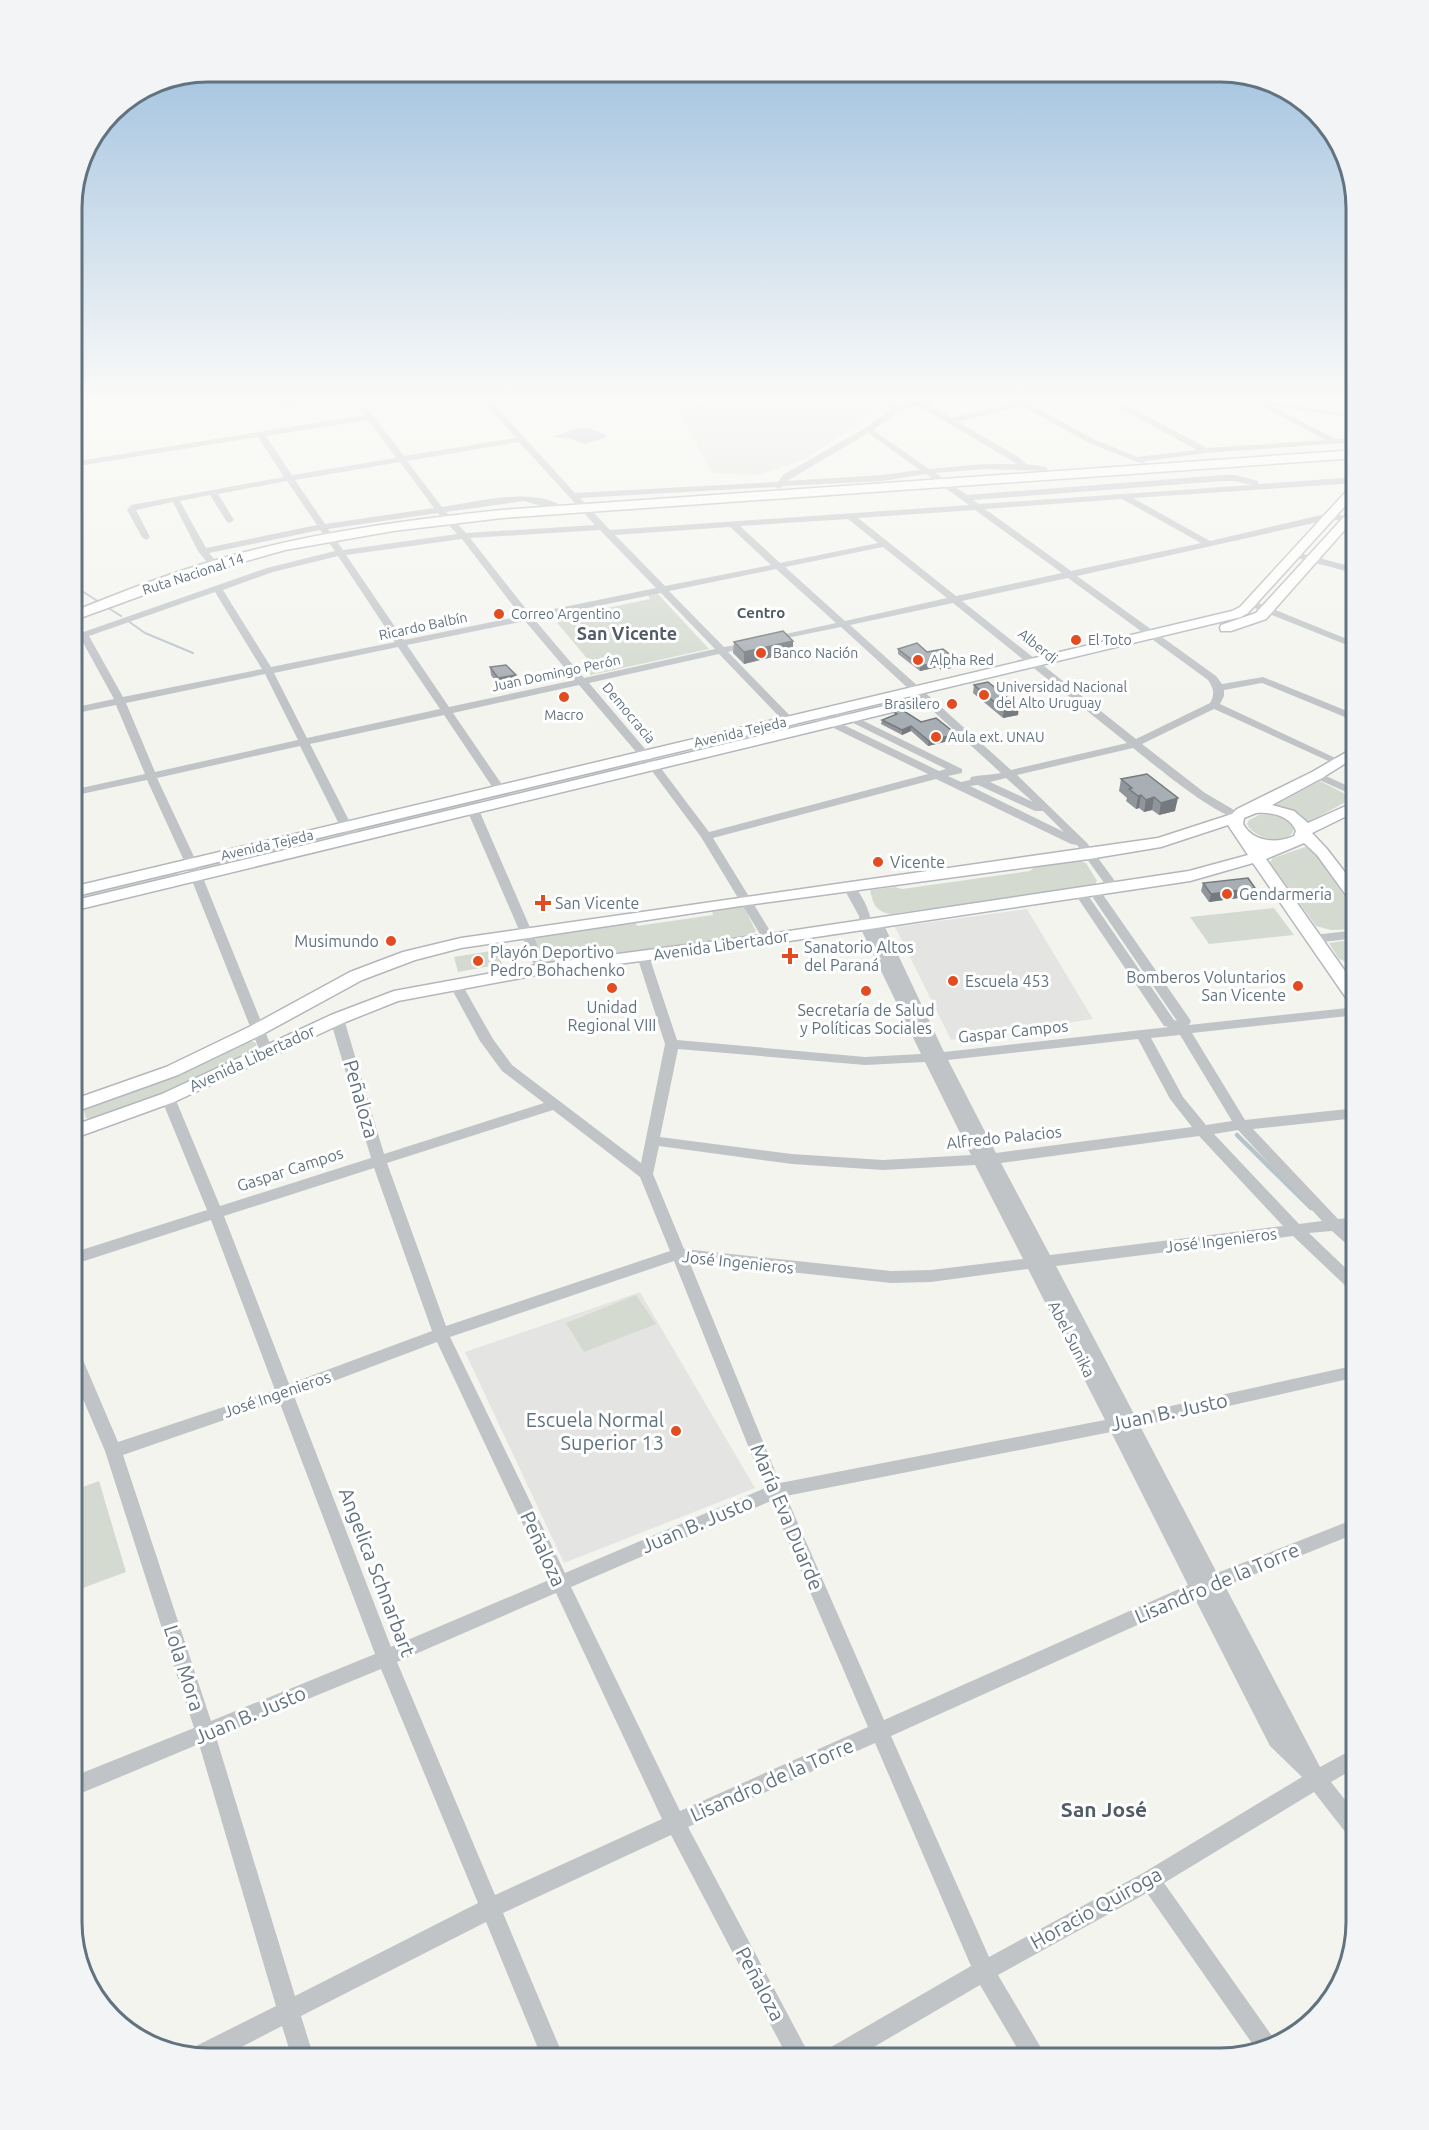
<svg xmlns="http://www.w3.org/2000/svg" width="1429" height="2130" viewBox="0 0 1429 2130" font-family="Ubuntu,sans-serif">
	<rect width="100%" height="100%" fill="#f4f4ef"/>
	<g fill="#e4e5e3">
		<path d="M729 398H860L881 409 805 459 759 475 712 473 677 409Z"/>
		<path d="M1027 909 1093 1019 951 1040 895 927Z"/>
		<path d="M640 1292 755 1488 564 1563 465 1352Z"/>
	</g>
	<g fill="#d4dad0">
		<path d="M254 398H336L282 410Z"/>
		<path d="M657 593 709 649 591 675 587 671 595 668 554 619 650 599 648 595Z"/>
		<path d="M633 762 636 764 632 767 480 801 477 805 358 831 354 829Z"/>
		<path d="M1320 781 1353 798 1309 822 1299 813 1275 805Z"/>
		<path d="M1259 815C1272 814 1285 816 1294 827 1292 849 1253 839 1247 824L1249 820Z"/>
		<path d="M343 831 344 834 201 870 199 867V864Z"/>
		<path d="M1305 847 1312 850 1357 914V929L1331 930 1316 926 1270 862 1273 858Z"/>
		<path d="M1078 860 1086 863 1097 881 1094 886 891 914C876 912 873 904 870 890L895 887 902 889 1030 871 1036 865Z"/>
		<path d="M176 870 178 875 72 901V896Z"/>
		<path d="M736 905 744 907 756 931 751 935 550 964 545 962 535 939 538 937 635 921 637 926 713 915 712 909Z"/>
		<path d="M1274 908 1294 935 1209 944 1190 917Z"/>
		<path d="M1357 939V970L1352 964 1339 959 1329 943Z"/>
		<path d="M497 950 502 964 458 972 454 957Z"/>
		<path d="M248 1040 256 1043 257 1048 250 1054 187 1084 97 1119 86 1118 84 1111 87 1106Z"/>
		<path d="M636 1295 656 1324 584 1352 566 1323Z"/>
		<path d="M99 1481 126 1572 72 1592V1491Z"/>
	</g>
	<path fill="#b8c4c9" d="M588 428 605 434 607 437 584 444 569 438 553 437 576 429Z"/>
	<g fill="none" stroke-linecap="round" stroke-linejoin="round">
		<g stroke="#b8c4c9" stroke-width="2">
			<path d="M72 572 82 591 99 602"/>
			<path d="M107 607 121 616"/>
			<path d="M128 621 145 633 193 653"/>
		</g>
		<g stroke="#b8c4c9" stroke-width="4.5">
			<path d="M1237 1135 1311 1208"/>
			<path d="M1351 1247 1357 1253"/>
		</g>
		<defs>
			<g id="major">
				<path d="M1357 483V493L1248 613 1241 617 72 897V887L1232 611 1240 607 1353 484Z"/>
				<path d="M1357 506V516L1266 619 1231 631H1221L1220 628 1221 625 1256 613 1353 507Z"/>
				<path d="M896 703 901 704 903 707 901 710 72 911V901Z"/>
				<path d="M1357 746V756L1322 778 1272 805 1294 811 1308 823 1357 801V811L1312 833 1327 849 1357 888V904L1351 902 1317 855 1304 843 1266 859 1357 988V1006L1351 1005 1253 863 1190 881 769 944 542 974 398 1001 343 1023 174 1102 72 1139V1126L162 1094 331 1015 394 991 542 964 769 934 1189 871 1248 855 1228 825 1161 847 1089 859 747 905 461 948 415 960 362 980 263 1034 178 1075 72 1113V1100L166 1067 251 1026 350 972 403 952 461 938 1158 838 1232 814 1237 809 1312 772ZM1256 813C1271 812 1290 815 1296 831L1294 836C1276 844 1253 842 1243 824L1244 818Z"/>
			</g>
			<path id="highway" d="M1357 450V458L502 518 393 531 285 550 201 574 72 621V612C129 589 186 567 245 552 329 530 416 519 502 510Z"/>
		</defs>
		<use href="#major" stroke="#b3b7bb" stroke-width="3"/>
		<use href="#highway" stroke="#b3b6b9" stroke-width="3"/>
		<g fill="#c0c4c7" fill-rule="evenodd">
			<path d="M480 398H488L575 493 778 482 783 475 865 428 891 409 873 398H883L897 406 930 398H946L927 404 952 418 1017 403 1009 398H1019L1095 440 1137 457 1197 450 1102 398H1112L1207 448 1326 440 1246 398 1357 415V419L1270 405 1335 439 1357 438V442L1206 453 1146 461 1143 464 1089 443 1022 406 958 422 1020 458 1026 464 1047 467V471L984 469 935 473 967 495 1223 475H1235L1258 481V484L1357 477V483L1133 498 1210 541 1330 513 1357 519V525L1332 519 1077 576 1216 676 1222 684 1263 677 1357 715V722L1262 683 1224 690V696L1220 704 1344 762 1339 765 1335 764 1214 709 1142 744 1205 793 1241 814V818C1222 822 1151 762 1133 748L1017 775 1087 843 1120 888 1114 892 1110 891 1077 845 1071 844 936 779 713 838 775 939 769 943 763 939 701 837 649 767 579 685 453 713 505 789 499 792 495 791 444 715 310 744 358 838 352 841 346 838 300 746 157 778 197 863 273 1051 271 1054H261L185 863 147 780 72 796V790L145 774 116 705 72 714V708L114 699 81 639 72 642V636L267 568 335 551 320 530 209 553 219 565 211 567 198 551 173 502 136 510 150 537 146 540 142 537 127 510 131 505 284 477 258 437 72 467V462L365 415 360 409 364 407H367L404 456 516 438ZM919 406 1014 462 1016 464H984L929 469 873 430 899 411ZM368 420 396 458 292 475 266 436ZM868 433 920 470 882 475 787 481ZM519 442 595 525 466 533 446 512 524 501 562 512 566 509C536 485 478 502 442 507L407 461ZM400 462 434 508 325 524 295 480ZM926 474 969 505 610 530 580 498 775 487 779 489 783 486 882 481ZM287 481 317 525 206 548 180 501 210 495 227 522 230 523 234 520 218 494ZM1223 481H1235L1252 485 979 504 973 500ZM1122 499 1201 543 1071 571 985 509ZM975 510 1062 573 956 596 858 518ZM438 513 457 534 343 550 328 529ZM848 519 878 543 780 563 740 526ZM730 527 771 565 665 586 615 535ZM600 530 656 588 530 614 470 538ZM462 539 521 616 404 640 346 555ZM883 547 947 598 845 621 785 567ZM338 556 395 642 271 667 223 590 273 572ZM776 569 836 623 767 638V642L841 627 1001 773C990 775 980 775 971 777L970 780 961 782 948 776 962 773V769L833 706 829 707V711L946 769 939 771 817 712H809V716L928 774 709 832 657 763 589 683 719 654 795 733H803V729L728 652 755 646V642L724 647 669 591ZM1068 578 1208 680C1214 689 1215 694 1210 703L1136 739 962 601ZM215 592 262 669 123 697 89 636ZM661 593 715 649 584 678 534 619ZM953 603 1127 743 1011 770 850 625ZM525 621 575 680 449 707 407 645ZM398 647 440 709 307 738 274 673ZM265 674 298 740 155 772 126 703ZM1006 778 1033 802 990 782ZM978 785 1035 811H1043L1064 832 970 786Z"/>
			<path d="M1335 398H1344L1357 407V413Z"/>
			<path d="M1296 552 1357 568V574L1293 557 1291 555Z"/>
			<path d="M1247 601H1253L1357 643V649L1247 605Z"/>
			<path d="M1317 772 1357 790V797L1313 777V773Z"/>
			<path d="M473 807 479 810 548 969 546 972H538L536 969 467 810Z"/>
			<path d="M849 883C859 887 871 912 871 923L877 919 883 923 944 1052 1169 1027 1164 1026 1075 894 1081 890 1085 891 1174 1020 1177 1021 1089 892 1095 888 1099 889 1189 1018 1191 1021 1189 1025 1357 1007V1015L1192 1033 1245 1120 1357 1108V1118L1253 1129 1338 1219 1357 1217V1227L1348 1228 1357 1236V1251L1352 1249 1332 1231 1309 1233 1357 1279V1294L1352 1292 1293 1236 1056 1266 1134 1414 1357 1365V1377L1140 1426 1217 1573 1357 1518V1533L1225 1586 1320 1767 1357 1747V1767L1331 1782 1357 1815V1841L1350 1838 1314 1792 1164 1883 1277 2043 1256 2049 1147 1893 998 1975 1047 2058H1023L980 1985 855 2058H823L826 2050 971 1966 875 1743 688 1827 811 2058H788L671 1835 503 1913 564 2058H542L486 1922 301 2016 314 2058H292L282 2026 220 2058H200L188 2054 190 2049 276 2006 199 1744 72 1797V1777L194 1728 105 1451 72 1373V1347L78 1349 80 1353 118 1442 275 1390 211 1220 72 1265V1253L207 1210 161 1098 163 1095 168 1093 175 1098 220 1206 371 1158 330 1019 332 1016H342L344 1019 384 1154 544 1103 502 1071 480 1041 449 984 455 980 460 981 493 1039 512 1065 641 1163 665 1044 637 956 639 953H647L649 956 677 1040 865 1057 921 1054 859 925V916L843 887ZM1180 1035 1232 1121 1206 1125 1183 1097 1151 1038ZM1138 1039 1170 1099 1192 1127 996 1153 948 1060ZM678 1049 865 1065 925 1062 971 1155 883 1160 792 1154 660 1137ZM553 1110 640 1177 670 1251 446 1326 387 1163ZM1238 1130 1322 1221 1299 1224 1214 1134ZM1199 1136 1283 1226 1050 1255 1001 1163ZM659 1146 792 1164 883 1170 975 1165 1023 1259 931 1270 891 1271 684 1249 653 1174ZM374 1168 432 1331 289 1384 224 1216ZM674 1261 765 1488 565 1573 450 1337ZM689 1261 891 1283 931 1282 1028 1269 1105 1420 780 1483ZM437 1342 549 1580 391 1647 294 1396ZM279 1401 375 1654 211 1721 123 1455ZM1111 1432 1188 1585 884 1720 786 1496ZM771 1501 868 1727 680 1811 571 1587ZM556 1593 662 1819 495 1895 397 1662ZM1195 1599 1270 1746 1302 1777 1143 1873 989 1957 891 1736ZM381 1669 478 1903 295 1996 216 1737Z"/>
			<path d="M1357 930V938L1314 943 1308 939 1314 935Z"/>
		</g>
		<use href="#major" fill="#fff" fill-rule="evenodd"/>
		<use href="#highway" fill="#fff" fill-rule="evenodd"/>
	</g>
	<g fill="#90969b">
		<path d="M734 642 793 652 744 664 733 653Z"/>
		<path d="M898 649 927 652 957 667 941 670 938 667 920 671 898 654Z"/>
		<path d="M490 667 516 675 517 683 499 686 491 675Z"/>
		<path d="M974 685 1018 715 1003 718 973 693Z"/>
		<path d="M895 713 921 722 956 739 928 746 911 731 902 735 881 724 882 720 895 715Z"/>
		<path d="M1147 774 1175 811 1159 815 1152 810 1144 812 1139 808 1136 809 1126 801 1127 798 1119 791 1121 779Z"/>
		<path d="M1203 883 1255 888 1253 896 1209 902 1201 891Z"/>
	</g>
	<g fill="#757a7e">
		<path d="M793 641V652L744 664V652Z"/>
		<path d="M958 661 957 667 941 670 942 665Z"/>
		<path d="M939 662 938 667 920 671V666Z"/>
		<path d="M516 675 517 683 499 686 498 678Z"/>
		<path d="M1019 707 1018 715 1003 718 1004 710Z"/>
		<path d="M911 726V731L902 735V730Z"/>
		<path d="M956 734V739L928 746 929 741Z"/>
		<path d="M1141 795 1139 808 1136 809 1138 796Z"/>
		<path d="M1154 797 1152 810 1144 812 1146 800Z"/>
		<path d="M1178 798 1175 811 1159 815 1161 803Z"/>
		<path d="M1255 888 1253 896 1209 902 1211 894Z"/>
	</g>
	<g fill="#a7afb4" stroke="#757a7e" stroke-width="1.5">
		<path d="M783 631 793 641 744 652 734 642Z"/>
		<path d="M917 643 927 652 943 649 958 661 942 665 939 662 920 666 898 649Z"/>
		<path d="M506 665 516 675 498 678 490 667Z"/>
		<path d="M988 682 1019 707 1004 710 974 685Z"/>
		<path d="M899 708 921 722 936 718 956 734 929 741 911 726 902 730 882 720 897 714 895 713Z"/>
		<path d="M1147 774 1178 798 1161 803 1154 797 1146 800 1141 795 1138 796 1129 789 1132 788 1121 779Z"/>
		<path d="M1248 878 1255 888 1211 894 1203 883Z"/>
	</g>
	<linearGradient id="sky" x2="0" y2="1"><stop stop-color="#95badc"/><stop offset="0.57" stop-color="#fafaf8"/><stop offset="1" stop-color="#fafaf8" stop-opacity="0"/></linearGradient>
	<rect width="1429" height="697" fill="url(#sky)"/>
	<g fill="#e34c20" stroke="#fff" stroke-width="2">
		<circle cx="499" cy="614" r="6"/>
		<circle cx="1076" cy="640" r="6"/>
		<circle cx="761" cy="653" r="6"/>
		<circle cx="918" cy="660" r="6"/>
		<circle cx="984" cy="695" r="6"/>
		<circle cx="564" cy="697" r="6"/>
		<circle cx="952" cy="704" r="6"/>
		<circle cx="936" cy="737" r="6"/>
		<circle cx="878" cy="862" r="6"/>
		<circle cx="1227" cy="894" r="6"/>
		<path d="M540 894h6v6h6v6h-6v6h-6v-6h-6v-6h6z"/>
		<circle cx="391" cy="941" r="6"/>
		<path d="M787 947h6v6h6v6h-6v6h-6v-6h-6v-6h6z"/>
		<circle cx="478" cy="961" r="6"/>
		<circle cx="953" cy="981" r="6"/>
		<circle cx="1298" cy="986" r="6"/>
		<circle cx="612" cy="988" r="6"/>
		<circle cx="866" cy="991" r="6"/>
		<circle cx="676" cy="1431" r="6"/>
	</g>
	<g text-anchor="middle" stroke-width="6" stroke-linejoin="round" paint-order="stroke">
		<g font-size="14" fill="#627380" stroke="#fff">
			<text transform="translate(193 574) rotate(-18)" y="5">Ruta Nacional 14</text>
			<text transform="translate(423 626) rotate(-12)" y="5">Ricardo Balbín</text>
			<text transform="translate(1038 646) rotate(39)" y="5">Alberdi</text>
			<text transform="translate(556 673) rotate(-12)" y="5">Juan Domingo Perón</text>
			<text transform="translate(629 713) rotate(50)" y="5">Democracia</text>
			<text transform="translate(740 732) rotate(-13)" y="5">Avenida Tejeda</text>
			<text transform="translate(267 845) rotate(-13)" y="5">Avenida Tejeda</text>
		</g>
		<g font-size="14" fill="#627380" stroke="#fff" text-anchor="start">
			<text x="511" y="619">Correo Argentino</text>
			<text x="1088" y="645">El Toto</text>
			<text x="773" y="658">Banco Nación</text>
			<text x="930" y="665">Alpha Red</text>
			<text x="996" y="692">Universidad Nacional<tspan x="996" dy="16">del Alto Uruguay</tspan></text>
			<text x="940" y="709" text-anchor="end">Brasilero</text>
			<text x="564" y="720" text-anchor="middle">Macro</text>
			<text x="948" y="742">Aula ext. UNAU</text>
		</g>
		<g font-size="15" font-weight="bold" fill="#505c66" stroke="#fff">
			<text x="761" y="618">Centro</text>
		</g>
		<g font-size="16" fill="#627380" stroke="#fff" text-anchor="start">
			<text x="890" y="868">Vicente</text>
			<text x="1239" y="900">Gendarmeria</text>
			<text x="555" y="909">San Vicente</text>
			<text x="379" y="947" text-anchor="end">Musimundo</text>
			<text x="804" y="953">Sanatorio Altos<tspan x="804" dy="18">del Paraná</tspan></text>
			<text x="490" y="958">Playón Deportivo<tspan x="490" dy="18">Pedro Bohachenko</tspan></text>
			<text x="1286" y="983" text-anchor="end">Bomberos Voluntarios<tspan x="1286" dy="18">San Vicente</tspan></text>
			<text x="965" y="987">Escuela 453</text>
			<text x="612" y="1013" text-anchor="middle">Unidad<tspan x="612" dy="18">Regional VIII</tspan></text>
			<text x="866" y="1016" text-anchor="middle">Secretaría de Salud<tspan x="866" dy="18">y Políticas Sociales</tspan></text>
		</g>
		<g font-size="16" fill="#627380" stroke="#fff">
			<text transform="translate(721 945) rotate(-8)" y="6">Avenida Libertador</text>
			<text transform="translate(1013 1031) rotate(-6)" y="6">Gaspar Campos</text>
			<text transform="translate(252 1058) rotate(-25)" y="6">Avenida Libertador</text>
			<text transform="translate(1004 1137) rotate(-6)" y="6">Alfredo Palacios</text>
			<text transform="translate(290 1169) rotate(-18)" y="6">Gaspar Campos</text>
			<text transform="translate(1221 1240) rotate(-7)" y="6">José Ingenieros</text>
			<text transform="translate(738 1262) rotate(6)" y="6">José Ingenieros</text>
			<text transform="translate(1072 1339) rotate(63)" y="6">Abel Sunika</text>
			<text transform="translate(277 1394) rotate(-19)" y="6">José Ingenieros</text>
		</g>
		<g font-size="18" font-weight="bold" fill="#505c66" stroke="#fff">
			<text x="627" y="640">San Vicente</text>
		</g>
		<g font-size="20" fill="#627380" stroke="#fff">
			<text transform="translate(361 1099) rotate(74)" y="7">Peñaloza</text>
			<text transform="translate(1169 1412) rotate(-12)" y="7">Juan B. Justo</text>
			<text transform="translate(787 1517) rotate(67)" y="7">María Eva Duarde</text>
			<text transform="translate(697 1524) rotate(-23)" y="7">Juan B. Justo</text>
			<text transform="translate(543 1549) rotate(65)" y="7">Peñaloza</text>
			<text transform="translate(377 1572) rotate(69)" y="7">Angelica Schnarbart</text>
			<text transform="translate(1217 1583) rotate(-23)" y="7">Lisandro de la Torre</text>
			<text transform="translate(184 1668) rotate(72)" y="7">Lola Mora</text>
			<text transform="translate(250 1715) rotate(-23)" y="7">Juan B. Justo</text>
			<text transform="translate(772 1780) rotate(-24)" y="7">Lisandro de la Torre</text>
			<text transform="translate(1096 1908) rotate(-29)" y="7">Horacio Quiroga</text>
			<text transform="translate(760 1984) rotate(62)" y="7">Peñaloza</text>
		</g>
		<g font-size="20" fill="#627380" stroke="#fff" text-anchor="end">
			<text x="664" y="1427">Escuela Normal<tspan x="664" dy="23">Superior 13</tspan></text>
		</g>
		<g font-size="21" font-weight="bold" fill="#505c66" stroke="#fff">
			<text x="1104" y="1817">San José</text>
		</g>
	</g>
	<path d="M0 0H1429V2130H0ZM208 82H1220A126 126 0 0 1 1346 208V1922A126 126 0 0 1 1220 2048H208A126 126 0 0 1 82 1922V208A126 126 0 0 1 208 82Z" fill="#f2f4f5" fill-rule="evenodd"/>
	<path fill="none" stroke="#627380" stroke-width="3" d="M208 82H1220A126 126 0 0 1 1346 208V1922A126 126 0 0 1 1220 2048H208A126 126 0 0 1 82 1922V208A126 126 0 0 1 208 82Z"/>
</svg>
